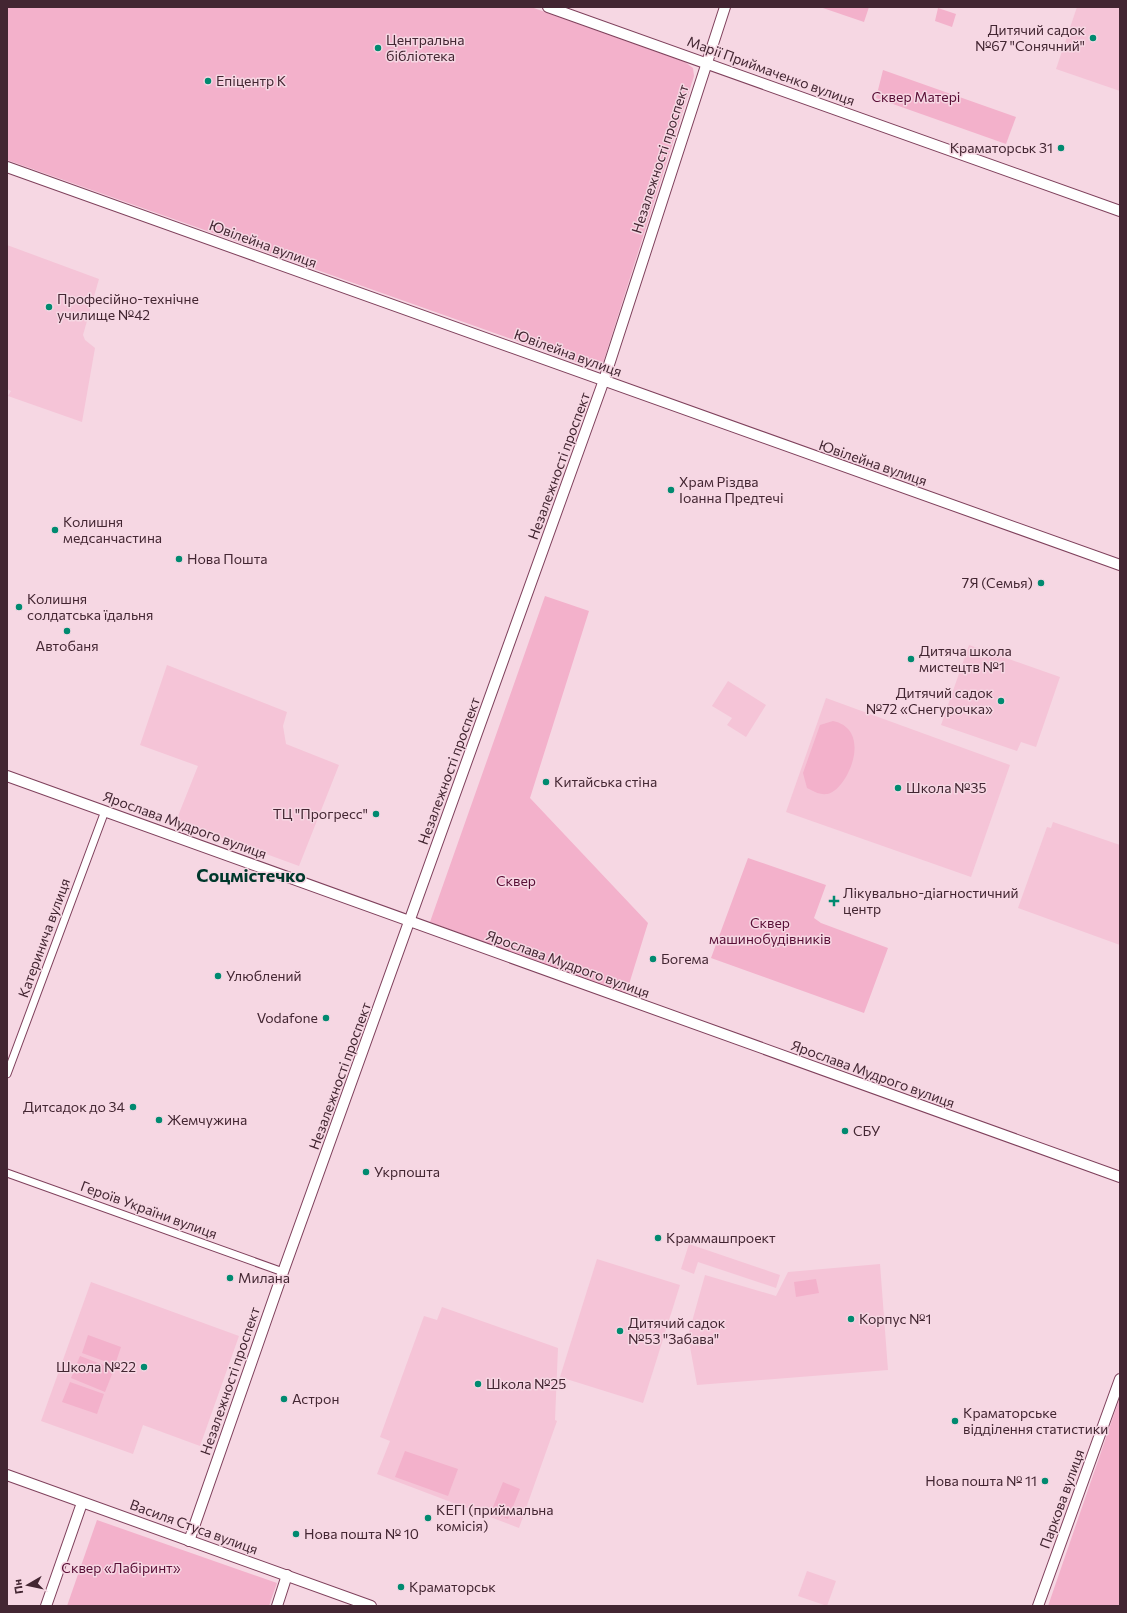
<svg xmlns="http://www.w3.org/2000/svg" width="1127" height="1613" viewBox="0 0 1127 1613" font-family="Commissioner,sans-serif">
	<rect width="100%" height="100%" fill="#f6d7e3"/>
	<g fill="#f5c4d7">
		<path d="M1077 7H1120V91L1056 69Z"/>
		<path d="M7 245 99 279 83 335 85 340 95 348 82 422 8 396 11 391 7 389Z"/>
		<path d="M969 645 1060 677 1036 747 1021 742 1017 751 941 725Z"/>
		<path d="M167 665 287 712 283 726 286 744 339 765 299 866 176 821 198 766 140 745Z"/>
		<path d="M728 681 766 705 746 737 727 725 732 718 712 706Z"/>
		<path d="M826 698 1010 765 971 877 786 812Z"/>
		<path d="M1053 822 1120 845V945L1018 908 1047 827 1051 828Z"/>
		<path d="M689 1244 780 1275 776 1288 698 1262 694 1274 681 1269Z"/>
		<path d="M597 1259 680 1285 643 1403 560 1377Z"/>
		<path d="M880 1264 888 1370 697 1385 688 1336 705 1275 776 1296 788 1272Z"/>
		<path d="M91 1282 239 1336 200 1446 143 1425 133 1454 41 1421Z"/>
		<path d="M442 1307 558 1348 555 1420 557 1421 519 1528 377 1474 390 1441 380 1437 424 1316 437 1320Z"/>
		<path d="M807 1571 836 1581 827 1606 798 1596Z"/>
	</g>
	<g fill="#f3b1cb">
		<path d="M7 7H531L685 62 693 68 694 76 603 363 582 364 7 160Z"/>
		<path d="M820 7H869L864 22Z"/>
		<path d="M938 8 956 14 952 27 935 21Z"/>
		<path d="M883 70 1016 117 1006 144 876 98Z"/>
		<path d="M545 596 589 611 530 798 648 923 626 994 430 922Z"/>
		<path d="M833 721C875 730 846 792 827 794 819 795 813 791 807 788L803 773 820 725Z"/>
		<path d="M748 858 826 885 814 918 821 923 888 948 864 1013 711 958Z"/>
		<path d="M816 1279 819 1293 796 1297 794 1282Z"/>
		<path d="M88 1335 121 1347 115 1365 82 1353Z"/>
		<path d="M80 1356 114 1369 105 1392 71 1378Z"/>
		<path d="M70 1382 104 1394 97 1414 62 1402Z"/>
		<path d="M1120 1397V1606H1048Z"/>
		<path d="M405 1451 458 1469 448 1496 395 1477Z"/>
		<path d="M503 1482 520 1489 508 1519 491 1512Z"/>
		<path d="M97 1520 277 1583 269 1606H67Z"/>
	</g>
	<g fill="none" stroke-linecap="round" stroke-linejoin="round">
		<defs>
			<g id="street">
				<path d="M7 1074 105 811"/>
				<path d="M7 1173 283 1272"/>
			</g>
			<g id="secondary">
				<path d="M548 7 1120 211"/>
				<path d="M7 167 1120 565"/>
				<path d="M7 776 1120 1177"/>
				<path d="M7 1475 371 1606"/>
				<path d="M189 1541 283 1272 604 380 725 7"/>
				<path d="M46 1606 82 1503"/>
				<path d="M277 1606 287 1575"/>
				<path d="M1038 1606 1120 1379"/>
			</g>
		</defs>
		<use href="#street" stroke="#7f415c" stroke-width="9"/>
		<use href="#secondary" stroke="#7f415c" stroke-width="12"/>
		<use href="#street" stroke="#fff" stroke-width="7"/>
		<use href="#secondary" stroke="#fff" stroke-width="10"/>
	</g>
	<g fill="#008a70" stroke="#f6d7e3" stroke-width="1.5">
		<circle cx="1093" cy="38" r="4"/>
		<circle cx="378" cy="48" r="4"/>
		<circle cx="208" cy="81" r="4"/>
		<circle cx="1061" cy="148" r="4"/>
		<circle cx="49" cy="307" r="4"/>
		<circle cx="671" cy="490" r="4"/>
		<circle cx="55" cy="530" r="4"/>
		<circle cx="179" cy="559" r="4"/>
		<circle cx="1041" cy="583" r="4"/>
		<circle cx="19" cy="607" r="4"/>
		<circle cx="67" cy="631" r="4"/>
		<circle cx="911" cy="659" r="4"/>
		<circle cx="1001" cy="701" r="4"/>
		<circle cx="546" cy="782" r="4"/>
		<circle cx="898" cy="788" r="4"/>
		<circle cx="376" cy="814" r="4"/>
		<path d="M832 895h4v4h4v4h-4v4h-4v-4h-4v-4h4z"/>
		<circle cx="653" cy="959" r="4"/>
		<circle cx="218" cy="976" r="4"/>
		<circle cx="326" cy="1018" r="4"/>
		<circle cx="133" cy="1107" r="4"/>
		<circle cx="159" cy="1120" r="4"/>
		<circle cx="845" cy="1131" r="4"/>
		<circle cx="366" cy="1172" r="4"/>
		<circle cx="658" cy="1238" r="4"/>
		<circle cx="230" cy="1278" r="4"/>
		<circle cx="851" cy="1319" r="4"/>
		<circle cx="620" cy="1331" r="4"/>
		<circle cx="144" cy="1367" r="4"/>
		<circle cx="478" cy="1384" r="4"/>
		<circle cx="284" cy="1399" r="4"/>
		<circle cx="955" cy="1421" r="4"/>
		<circle cx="1045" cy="1481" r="4"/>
		<circle cx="428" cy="1518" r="4"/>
		<circle cx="296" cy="1534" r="4"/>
		<circle cx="401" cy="1587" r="4"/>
	</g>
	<g text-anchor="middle" stroke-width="3" stroke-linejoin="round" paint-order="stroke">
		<g font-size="14" fill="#432632" stroke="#f6d7e3" text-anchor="start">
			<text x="1085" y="35" text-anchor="end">Дитячий садок<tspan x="1085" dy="16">№67 "Сонячний"</tspan></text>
			<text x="386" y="45">Центральна<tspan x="386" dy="16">бібліотека</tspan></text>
			<text x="216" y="86">Епіцентр К</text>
			<text x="1053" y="153" text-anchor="end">Краматорськ 31</text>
			<text x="57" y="304">Професійно-технічне<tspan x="57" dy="16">училище №42</tspan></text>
			<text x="679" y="487">Храм Різдва<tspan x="679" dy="16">Іоанна Предтечі</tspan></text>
			<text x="63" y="527">Колишня<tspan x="63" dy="16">медсанчастина</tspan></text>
			<text x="187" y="564">Нова Пошта</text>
			<text x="1033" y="588" text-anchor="end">7Я (Семья)</text>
			<text x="27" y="604">Колишня<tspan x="27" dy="16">солдатська їдальня</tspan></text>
			<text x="67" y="651" text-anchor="middle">Автобаня</text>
			<text x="919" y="656">Дитяча школа<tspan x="919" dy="16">мистецтв №1</tspan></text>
			<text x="993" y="698" text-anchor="end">Дитячий садок<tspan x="993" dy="16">№72 «Снегурочка»</tspan></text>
			<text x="554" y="787">Китайська стіна</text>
			<text x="906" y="793">Школа №35</text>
			<text x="368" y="819" text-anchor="end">ТЦ "Прогресс"</text>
			<text x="843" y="898">Лікувально-діагностичний<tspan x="843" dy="16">центр</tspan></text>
			<text x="661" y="964">Богема</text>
			<text x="226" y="981">Улюблений</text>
			<text x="318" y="1023" text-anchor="end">Vodafone</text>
			<text x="125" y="1112" text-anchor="end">Дитсадок до 34</text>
			<text x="167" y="1125">Жемчужина</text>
			<text x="853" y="1136">СБУ</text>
			<text x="374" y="1177">Укрпошта</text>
			<text x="666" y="1243">Краммашпроект</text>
			<text x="238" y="1283">Милана</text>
			<text x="859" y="1324">Корпус №1</text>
			<text x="628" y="1328">Дитячий садок<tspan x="628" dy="16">№53 "Забава"</tspan></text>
			<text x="136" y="1372" text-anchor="end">Школа №22</text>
			<text x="486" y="1389">Школа №25</text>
			<text x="292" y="1404">Астрон</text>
			<text x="963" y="1418">Краматорське<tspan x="963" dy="16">відділення статистики</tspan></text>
			<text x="1037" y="1486" text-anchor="end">Нова пошта № 11</text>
			<text x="436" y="1515">КЕГІ (приймальна<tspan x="436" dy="16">комісія)</tspan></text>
			<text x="304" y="1539">Нова пошта № 10</text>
			<text x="409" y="1592">Краматорськ</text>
		</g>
		<g font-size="14" fill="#432632" stroke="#f6d7e3">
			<text transform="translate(771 71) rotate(20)" y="5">Марії Приймаченко вулиця</text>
			<text transform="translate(660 159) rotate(-72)" y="5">Незалежності проспект</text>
			<text transform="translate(263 244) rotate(20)" y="5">Ювілейна вулиця</text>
			<text transform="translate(568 353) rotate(20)" y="5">Ювілейна вулиця</text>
			<text transform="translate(873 463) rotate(19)" y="5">Ювілейна вулиця</text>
			<text transform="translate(559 466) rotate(-70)" y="5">Незалежності проспект</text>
			<text transform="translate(449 771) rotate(-70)" y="5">Незалежності проспект</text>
			<text transform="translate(185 825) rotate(20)" y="5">Ярослава Мудрого вулиця</text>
			<text transform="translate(44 938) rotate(-70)" y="5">Катеринича вулиця</text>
			<text transform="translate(568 964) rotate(20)" y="5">Ярослава Мудрого вулиця</text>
			<text transform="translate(873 1074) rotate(20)" y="5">Ярослава Мудрого вулиця</text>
			<text transform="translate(340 1076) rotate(-70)" y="5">Незалежності проспект</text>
			<text transform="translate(149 1210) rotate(20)" y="5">Героїв України вулиця</text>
			<text transform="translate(230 1381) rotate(-71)" y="5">Незалежності проспект</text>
			<text transform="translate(1062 1499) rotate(-70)" y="5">Паркова вулиця</text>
			<text transform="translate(194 1527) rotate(20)" y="5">Василя Стуса вулиця</text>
		</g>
		<g font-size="14" fill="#580e35" stroke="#f6d7e3">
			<text x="916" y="102">Сквер Матері</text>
			<text x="516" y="886">Сквер</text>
			<text x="770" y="928">Сквер<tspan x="770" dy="16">машинобудівників</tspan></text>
			<text x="121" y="1573">Сквер «Лабіринт»</text>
		</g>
		<g font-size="18" font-weight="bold" fill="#00382c" stroke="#f6d7e3">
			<text x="251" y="882">Соцмістечко</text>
		</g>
	</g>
	<rect width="1127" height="1613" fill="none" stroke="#432632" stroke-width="16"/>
	<g transform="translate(28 1585) rotate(261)" stroke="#f6d7e3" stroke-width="3" paint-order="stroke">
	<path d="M0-3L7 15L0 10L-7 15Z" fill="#432632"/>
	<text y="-6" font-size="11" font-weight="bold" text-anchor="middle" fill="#432632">Пн</text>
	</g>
</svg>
